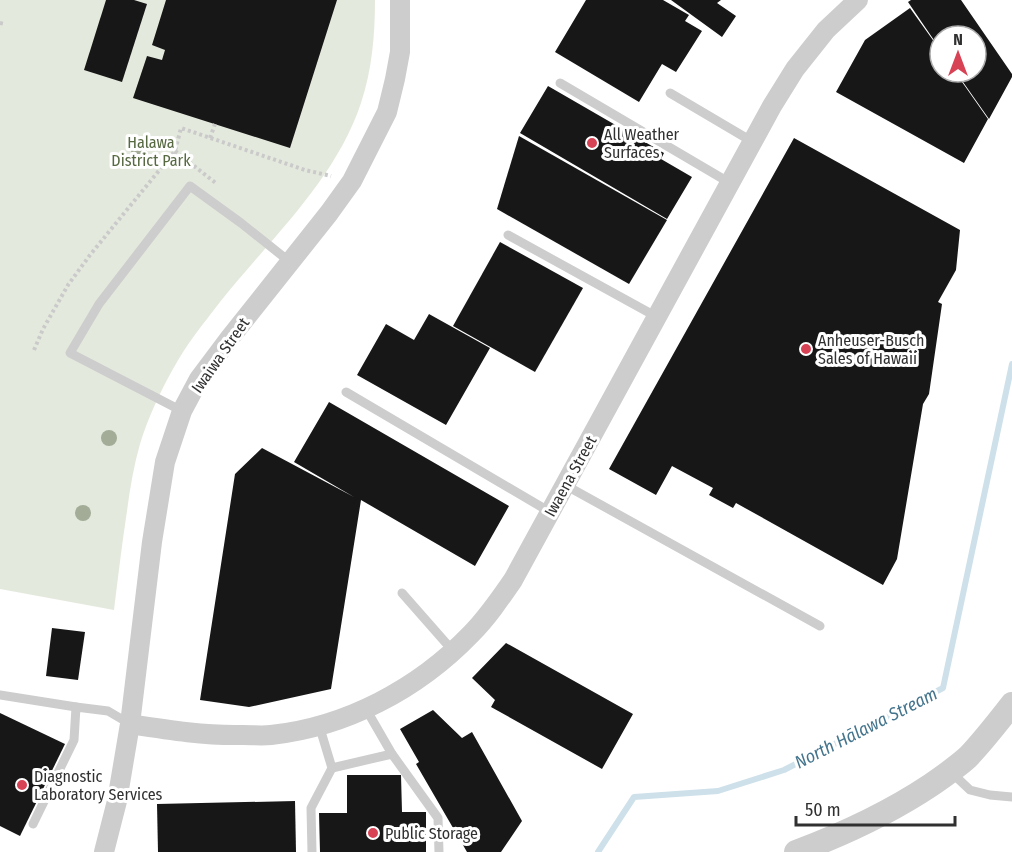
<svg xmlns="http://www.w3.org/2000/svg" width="1012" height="852" viewBox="0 0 1012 852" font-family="'Fira Sans Condensed',sans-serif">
	<rect width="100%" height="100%" fill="#fff"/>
	<path fill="#e4e9dd" d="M0 0H375C375 35 372 70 361 103 335 181 270 239 220 302 203 324 186 345 173 369 160 392 148 418 140 444 134 465 130 488 127 511 122 544 118 577 114 610L0 589Z"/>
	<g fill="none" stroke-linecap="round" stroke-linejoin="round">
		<path stroke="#cee1ea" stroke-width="6" d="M598 852 634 797 718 791 784 770 943 688 1012 364"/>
	</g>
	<g fill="#171717">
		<path d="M106 0H134L147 4 122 82 84 70Z"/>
		<path d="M166 0H337L290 148 133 98 147 56 162 60 165 50 152 45Z"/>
		<path d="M586 0H663L689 15 685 21 702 31 676 72 662 64 639 102 555 52Z"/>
		<path d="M671 0H721L717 3 736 16 722 37Z"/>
		<path d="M911 0H961L1012 74V77L989 119 956 72H976V36H940V49L908 2Z"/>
		<path d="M910 8 940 50V72H955L988 119 964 163 836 92 865 40Z"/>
		<path d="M548 86 664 153 661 159 692 177 667 219 520 133Z"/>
		<path d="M519 136 667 220 629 284 497 209Z"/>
		<path d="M794 138 960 230 956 270 938 302 942 304 929 394 923 404 897 559 883 585 736 503 733 508 709 495 713 488 672 466 656 495 609 469Z"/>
		<path d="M500 242 583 288 535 372 453 326Z"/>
		<path d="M429 314 490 348 446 425 357 375 386 324 414 340Z"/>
		<path d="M329 402 509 506 475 566 361 500 331 689 249 707 200 700 235 474 262 448 354 497 294 462Z"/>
		<path d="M52 628 85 632 78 680 46 676Z"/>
		<path d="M506 643 633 714 602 769 491 707 495 700 472 678Z"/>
		<path d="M433 710 462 738 472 732 522 821 501 852H467L416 764 419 762 400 729Z"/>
		<path d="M0 713 65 744 20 836 0 826Z"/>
		<path d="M347 775H401L402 812H426V852H320L319 813H347Z"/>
		<path d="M295 801 296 852H158L157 804Z"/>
	</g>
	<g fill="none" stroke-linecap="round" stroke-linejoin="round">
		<g stroke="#cacaca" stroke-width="4" stroke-dasharray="3 3" stroke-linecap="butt">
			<path d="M0 23 5 24"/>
			<path d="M210 138 215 124"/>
			<path d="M175 151 217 184"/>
			<path d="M34 350 43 329 68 285 90 255 175 151 181 128 305 170 331 176"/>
		</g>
		<g stroke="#cdcdcd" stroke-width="9">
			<path d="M560 83 730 183"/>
			<path d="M670 93 753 142"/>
			<path d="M508 235 657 317"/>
			<path d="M346 392 550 512"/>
			<path d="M182 411 70 353 99 304 190 186 241 223 290 262"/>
			<path d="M565 485 820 626"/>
			<path d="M402 593 453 651"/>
			<path d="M0 695 76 707"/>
			<path d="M366 709 392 754 438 818 439 852"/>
			<path d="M332 768 392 754"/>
			<path d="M952 773 970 790 990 795 1012 797"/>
			<path d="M33 824 74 740 76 707 108 711 130 724"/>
			<path d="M312 852 311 808 332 768 319 725"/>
		</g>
		<g stroke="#cdcdcd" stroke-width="20">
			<path d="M130 724C168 730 205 736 243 735 252 735 262 736 271 735 346 727 418 689 471 634 487 618 500 599 513 580L772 106 795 69 826 30 858 0"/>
			<path d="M104 852 117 801 130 724 152 542 165 462 182 411 199 379 229 339 329 213 352 181 387 112 395 79 400 52V0"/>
		</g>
		<path stroke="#cdcdcd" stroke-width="24" d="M796 852C844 834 889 813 931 785 944 776 957 767 968 757 984 740 998 722 1012 704"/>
	</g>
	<g fill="#a2ac96">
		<circle cx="139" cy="151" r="8"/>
		<circle cx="109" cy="438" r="8"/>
		<circle cx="83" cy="513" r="8"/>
	</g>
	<g fill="#d84255" stroke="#fff" stroke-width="2">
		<circle cx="592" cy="143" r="6"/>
		<circle cx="806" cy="349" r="6"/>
		<circle cx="22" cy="785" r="6"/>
		<circle cx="373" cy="833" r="6"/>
	</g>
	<g text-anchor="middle" stroke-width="6" stroke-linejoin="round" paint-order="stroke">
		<g font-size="16" fill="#303030" stroke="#fff" text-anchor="start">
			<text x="604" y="140">All Weather<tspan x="604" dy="18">Surfaces</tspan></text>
			<text x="818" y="346">Anheuser-Busch<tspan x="818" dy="18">Sales of Hawaii</tspan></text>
			<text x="34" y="782">Diagnostic<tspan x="34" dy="18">Laboratory Services</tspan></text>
			<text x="385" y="839">Public Storage</text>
		</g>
		<g font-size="16" fill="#566941" stroke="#fff">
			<text x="151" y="148">Halawa<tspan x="151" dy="18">District Park</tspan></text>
		</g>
		<g font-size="16" fill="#303030" stroke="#fff">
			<text transform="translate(220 355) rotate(-55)" y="6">Iwaiwa Street</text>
			<text transform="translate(570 476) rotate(-61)" y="6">Iwaena Street</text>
		</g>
		<g font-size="18" font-style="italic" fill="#44758d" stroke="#fff">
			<text transform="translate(866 728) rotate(-27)" y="6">North Hālawa Stream</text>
		</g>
	</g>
	<g transform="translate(958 54)"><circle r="28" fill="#ffffff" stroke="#acacac" stroke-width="1.5"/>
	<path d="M0-4.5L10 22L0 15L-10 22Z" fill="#d84255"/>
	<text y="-9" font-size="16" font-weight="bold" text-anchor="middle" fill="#303030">N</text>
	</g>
	<path d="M796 816v9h159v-9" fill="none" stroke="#303030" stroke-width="3"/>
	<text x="805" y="816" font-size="18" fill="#303030" stroke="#ffffff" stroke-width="4.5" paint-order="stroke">50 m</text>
</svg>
